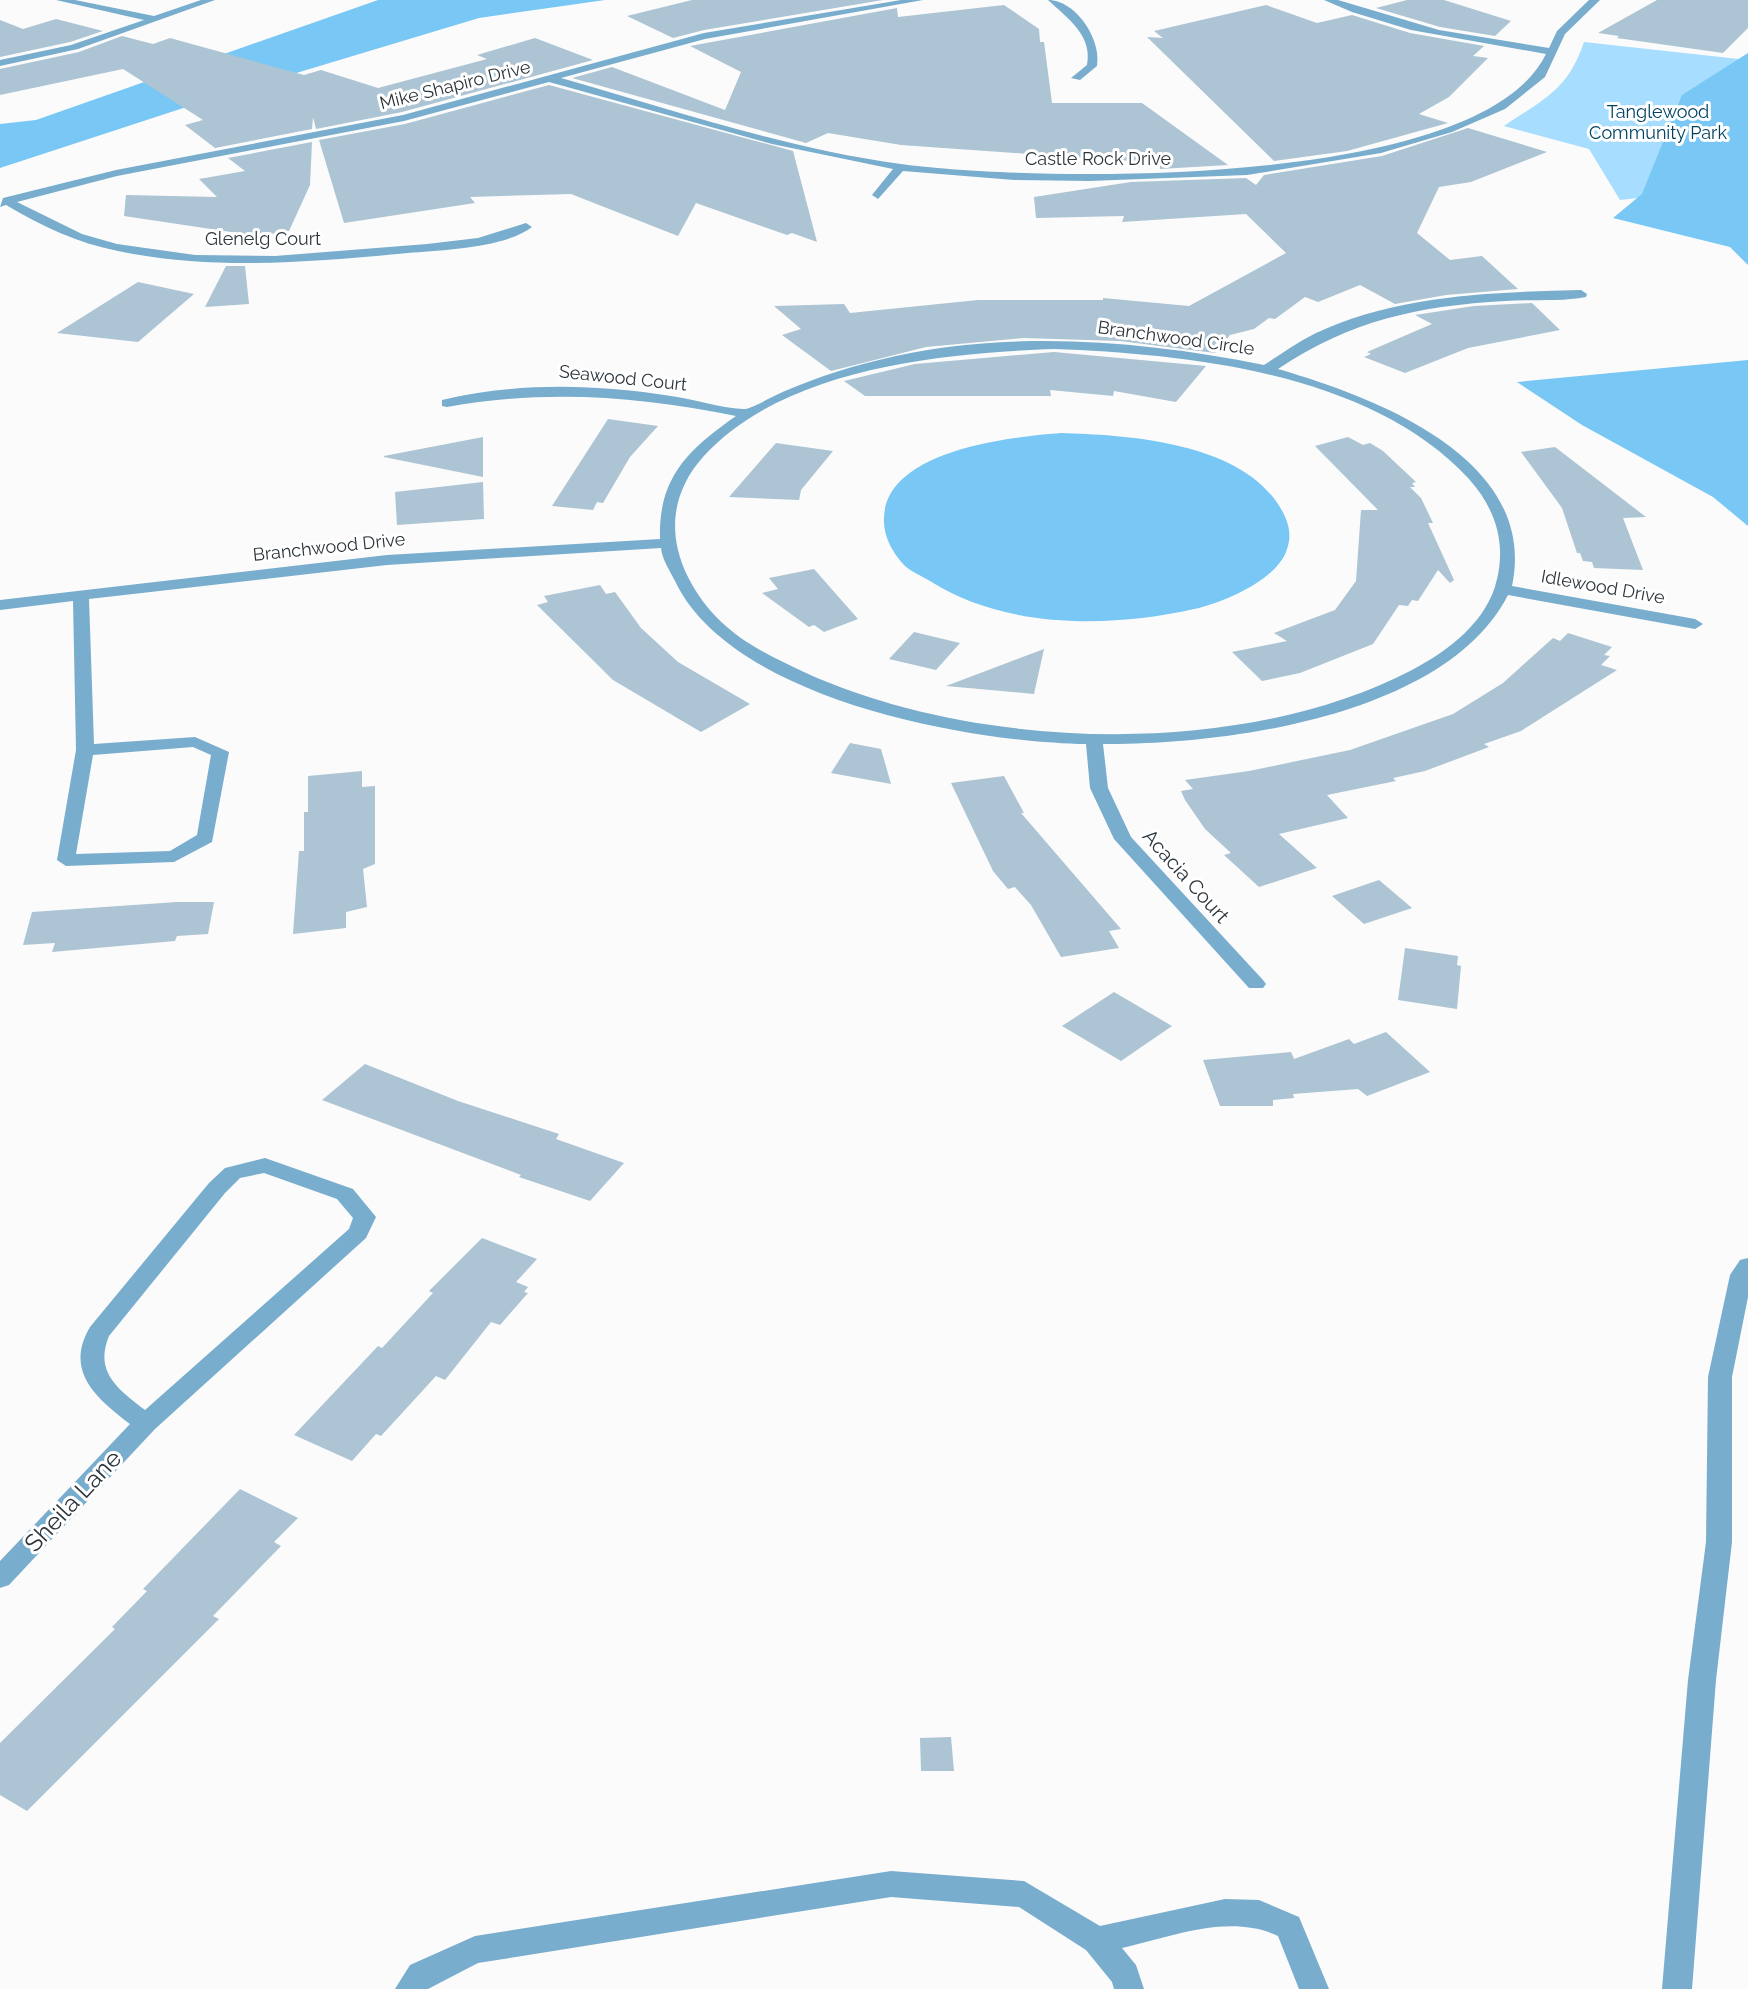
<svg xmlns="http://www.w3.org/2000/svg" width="1748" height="1989" viewBox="0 0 1748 1989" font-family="Raleway,sans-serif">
	<rect width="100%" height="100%" fill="#fbfbfb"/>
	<path fill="#a7ddfe" d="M1584 42 1748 60V186L1620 200 1589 149 1504 126C1544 99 1568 90 1584 42Z"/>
	<g fill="#78c7f4">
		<path d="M378 0H605L479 18 223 95 0 168V124L36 120Z"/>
		<path d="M1748 53V265L1730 247 1613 218 1642 194 1682 95Z"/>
		<path d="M1748 360V526L1713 497 1582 425 1517 382Z"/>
		<path d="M1061 433C1128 435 1237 442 1278 504 1287 518 1293 532 1287 549 1278 580 1222 603 1194 609 1110 628 1005 629 930 581 922 576 911 572 904 565 891 551 883 535 884 517 887 450 1011 437 1061 433Z"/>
	</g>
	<g fill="#acc4d3">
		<path d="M692 0H883L704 30 673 38 627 16Z"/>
		<path d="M1407 0H1444L1511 21 1495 36 1440 27 1376 8Z"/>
		<path d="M1657 0H1748V28L1723 53 1617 38 1619 36 1598 33Z"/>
		<path d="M1004 5 1039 29 1040 42H1044L1052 103H1142L1228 165 1160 169V163L901 145 828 133 806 143 572 78 612 67 725 110 741 72 690 46 897 8 898 17Z"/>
		<path d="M1266 5 1317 23 1352 15 1410 33 1484 46 1473 56 1488 58 1449 97 1419 114 1448 123 1347 151 1274 161 1147 37 1163 38 1154 31Z"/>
		<path d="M56 19 103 31 70 42 0 57V20L23 29Z"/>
		<path d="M122 36 153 44 170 38 304 75 321 70 378 88 487 59 477 55 535 38 593 60 402 112 316 129 313 117 312 129 215 148 185 125 203 120 123 69 0 95V69L79 52Z"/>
		<path d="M549 85 793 151 817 242 792 233 787 235 696 203 678 236 571 194 470 197 475 203 344 223 319 140 405 124Z"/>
		<path d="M1468 128 1547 152 1471 182 1439 187 1417 233 1450 260 1482 256 1518 289 1446 295 1395 304 1360 285 1318 302 1305 297 1275 319 1269 318 1254 329 1230 335 1215 353 1120 341 1023 338 926 347 831 371 782 335 801 329 774 306 844 304 850 313 978 300H1103V298L1189 306 1286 253 1246 214 1122 222 1124 216 1036 218 1034 197 1131 182 1246 178 1256 185 1264 175 1382 156Z"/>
		<path d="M312 142 310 185 289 231 257 236 124 216 126 195 217 197 199 179 245 171 228 158Z"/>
		<path d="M226 266H245L249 304 205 307Z"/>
		<path d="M138 282 194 294 138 342 57 333Z"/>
		<path d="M1532 303 1560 330 1468 348 1405 373 1364 357 1371 354 1367 352 1432 324 1415 315 1474 306Z"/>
		<path d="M1054 352 1206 366 1176 402 1114 391 1113 396 1050 390 1051 396H865L844 381 915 364Z"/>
		<path d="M608 419 658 426 630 457 603 503 597 502 593 510 552 506Z"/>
		<path d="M483 437V477L384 457V456Z"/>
		<path d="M1348 437 1363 445 1370 443 1383 451 1416 482 1412 483 1415 487H1410L1421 498 1433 523H1428L1454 580 1450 583 1438 570 1418 601 1412 600 1408 606 1399 605 1373 644 1300 673 1262 681 1232 652 1287 641 1274 633 1335 610 1356 581 1361 510H1378L1315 446Z"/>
		<path d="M776 443 833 451 801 490 799 500 729 497Z"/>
		<path d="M1555 447 1646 517 1623 518 1643 570 1594 568 1592 562 1583 561 1580 553H1577L1562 508 1521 452Z"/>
		<path d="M483 482 484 519 397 525 395 492Z"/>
		<path d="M814 569 858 619 824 632 814 625 809 627 762 593 778 589 769 578Z"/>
		<path d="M600 585 606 594 615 592 641 628 678 662 750 704 701 732 613 680 537 605 548 602 544 596Z"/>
		<path d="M914 632 960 643 936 670 889 659Z"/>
		<path d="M1568 633 1612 647 1604 655 1610 656 1601 665 1617 670 1521 731 1484 744 1489 747 1425 771 1393 778 1396 781 1327 795 1348 818 1279 834 1317 868 1259 887 1224 855 1231 853 1205 829 1185 800 1181 791 1193 789 1185 780 1249 771 1350 750 1453 714 1503 683 1553 638 1560 641Z"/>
		<path d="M1044 649 1034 694 946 686Z"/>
		<path d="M850 743 881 749 891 784 831 773Z"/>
		<path d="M362 771V787L375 786V864L363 869 367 907 346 912V928L293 934 299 851H304V812H308V776Z"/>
		<path d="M1004 776 1024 813H1021L1121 929 1109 931 1119 948 1061 957 1031 905 1015 887 1008 889 993 871 951 783Z"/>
		<path d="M1379 880 1412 908 1364 924 1332 896Z"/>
		<path d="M177 902H214L208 934 177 936 175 941 52 952 55 943 23 945 32 912Z"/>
		<path d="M1405 948 1458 956 1457 965 1461 966 1457 1009 1398 1000Z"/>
		<path d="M1114 992 1172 1026 1121 1061 1062 1026Z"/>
		<path d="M1386 1032 1430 1072 1367 1096 1358 1089 1293 1094 1294 1098 1273 1100V1106H1220L1203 1060 1291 1052 1294 1059 1349 1039 1354 1044Z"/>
		<path d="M365 1064 458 1101 559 1134 556 1139 624 1163 590 1201 519 1177 521 1175 322 1100Z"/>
		<path d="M482 1238 537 1259 516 1282 528 1287 524 1292 528 1293 500 1325 491 1322 445 1380 436 1376 381 1436 376 1434 352 1461 294 1435 378 1346 382 1348 433 1293 429 1291Z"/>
		<path d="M240 1489 298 1518 274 1542 281 1546 213 1616 219 1619 27 1811 0 1795V1743L115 1629 112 1627 147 1591 143 1589Z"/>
		<path d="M951 1737 954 1771H921L920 1738Z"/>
	</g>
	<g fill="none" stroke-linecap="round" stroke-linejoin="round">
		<g fill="#78adcd" fill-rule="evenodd">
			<path d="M1748 1258V1297L1732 1377V1542L1716 1680 1692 1989H1662L1688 1680 1706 1542 1708 1377 1730 1275 1740 1260Z"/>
			<path d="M891 1871 1024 1881 1100 1926 1225 1899 1259 1900 1299 1917 1329 1989H1299L1278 1936C1229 1913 1172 1937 1122 1948L1136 1965 1144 1989H1114L1112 1982 1086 1950 1019 1907 891 1897 478 1963 428 1989H395L410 1965 475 1936Z"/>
		</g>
		<g fill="#78adcd" fill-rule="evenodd">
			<path d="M56 0H75L154 16 201 0H215L78 49 0 66V60L71 45 144 20Z"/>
			<path d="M901 0H923L705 39 561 78C673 110 785 148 901 164 1033 182 1480 191 1546 54L1411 30 1352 12 1324 0H1338L1439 30 1549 48 1557 31 1589 0H1600L1565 34 1545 77 1505 109 1452 132 1381 153 1247 175 1089 181 1014 180 903 171 878 199 872 195 893 169 772 144 549 82 404 121 117 176 17 202 82 234 117 244 195 255 275 256 427 244 478 238 526 223 532 227C505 248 442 250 408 253 311 262 214 271 118 251 77 243 42 226 6 205L0 207 3 198 116 170 403 115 704 33Z"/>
			<path d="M1048 0C1076 0 1102 40 1097 66L1080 80 1071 78 1087 65C1093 35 1067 18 1048 0Z"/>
			<path d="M1581 290 1587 294 1586 297C1560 302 1531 299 1505 301 1419 306 1351 320 1278 369 1374 397 1539 458 1512 586L1695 619 1703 624 1695 629 1508 595C1446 716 1226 745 1103 744L1108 788 1131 837 1263 980 1266 984 1263 988H1249L1114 839 1090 788 1086 744C967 742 731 699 675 581 670 571 662 559 661 548L387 565 89 599 94 744 195 737 229 752 212 842 174 862 66 866 57 860 76 750 73 601 0 610V600L387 555 660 539C658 477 689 449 736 416 639 396 545 389 447 407L442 406V400C517 382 595 384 671 396 695 399 719 408 743 409 751 409 762 402 770 398 805 381 842 369 879 360 1004 329 1139 340 1264 365 1281 354 1298 342 1316 333 1397 295 1493 292 1581 290ZM1054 349C1189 354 1372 373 1469 479 1495 508 1506 542 1497 579 1488 621 1448 651 1412 670 1242 759 979 751 806 673 754 649 713 628 687 575 667 533 672 492 703 457 783 368 942 353 1054 349ZM193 747 211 755 197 835 170 851 76 854 93 755Z"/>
			<path d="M265 1158 353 1189 376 1217 366 1238 155 1429 9 1585 0 1588V1561L130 1424C96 1398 64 1371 90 1327L209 1183 225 1168ZM264 1173 337 1199 353 1218 349 1229 145 1410C118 1389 94 1372 109 1336L225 1193 240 1178Z"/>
		</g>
	</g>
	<g text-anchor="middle" stroke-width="6" stroke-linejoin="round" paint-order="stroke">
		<g font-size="18" fill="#2c363c" stroke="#fff">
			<text transform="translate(455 85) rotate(-14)" y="6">Mike Shapiro Drive</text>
			<text x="1098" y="165">Castle Rock Drive</text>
			<text x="263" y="245">Glenelg Court</text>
			<text transform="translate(1176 338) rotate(8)" y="6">Branchwood Circle</text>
			<text transform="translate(623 378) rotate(6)" y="6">Seawood Court</text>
			<text transform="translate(329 547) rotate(-6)" y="6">Branchwood Drive</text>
			<text transform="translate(1603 587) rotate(10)" y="6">Idlewood Drive</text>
		</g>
		<g font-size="18" fill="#004361" stroke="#fff">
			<text x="1658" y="118">Tanglewood<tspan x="1658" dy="21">Community Park</tspan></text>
		</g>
		<g font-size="20" fill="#2c363c" stroke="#fff">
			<text transform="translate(1186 876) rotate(48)" y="7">Acacia Court</text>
		</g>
		<g font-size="24" fill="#2c363c" stroke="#fff">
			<text transform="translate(73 1501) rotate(-47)" y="8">Sheila Lane</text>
		</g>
	</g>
</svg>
